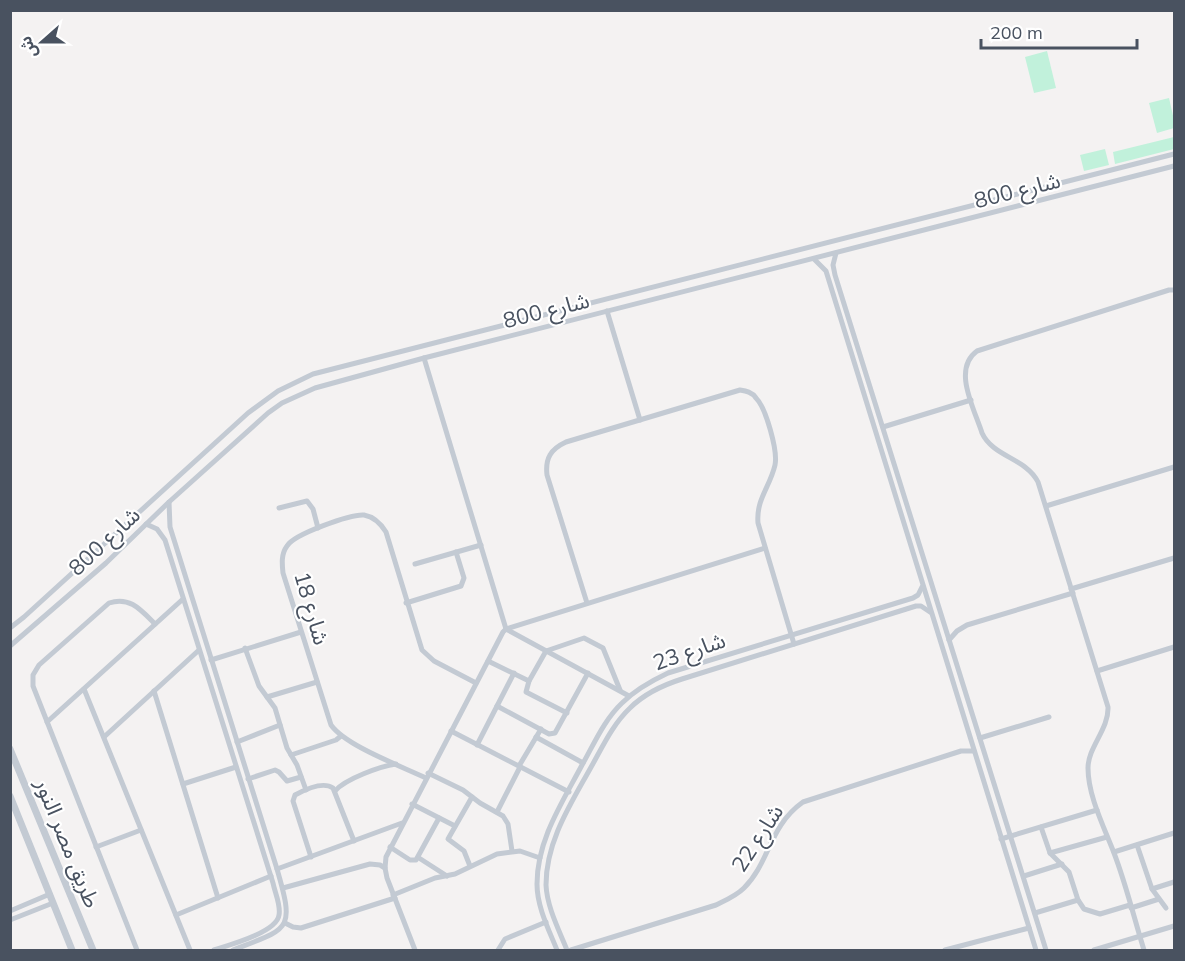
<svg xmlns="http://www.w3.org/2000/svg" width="1185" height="961" viewBox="0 0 1185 961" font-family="Mulish,'Noto Sans Arabic',sans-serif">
	<rect width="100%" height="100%" fill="#f4f2f2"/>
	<g fill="#c1f1db">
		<path d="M1047 51 1056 88 1034 93 1025 57Z"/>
		<path d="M1169 98 1174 120V128L1157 133 1149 103Z"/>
		<path d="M1174 137V149L1115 164 1113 152Z"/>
		<path d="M1105 149 1109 165 1084 171 1080 155Z"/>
	</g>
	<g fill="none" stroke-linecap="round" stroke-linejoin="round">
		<g stroke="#c3cad3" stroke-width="5">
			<path d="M836 253 833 265 835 275 1046 950"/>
			<path d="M814 259 826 271 1036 950"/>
			<path d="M607 311 640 420"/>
			<path d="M424 358 506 629 629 696"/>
			<path d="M883 427 971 400"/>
			<path d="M169 502 170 527 277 869C295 931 290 928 233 950"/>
			<path d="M1046 506 1174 467"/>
			<path d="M279 508 307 501 313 509 318 528"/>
			<path d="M146 524 157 529 165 540 273 883C275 893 281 905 279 915 277 932 230 945 214 950"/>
			<path d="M415 564 481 545"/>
			<path d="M1071 589 1174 558"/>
			<path d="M406 603 461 586 464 578 456 552"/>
			<path d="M587 603 547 475C545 458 551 449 566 442L740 390C746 391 752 392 756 398 766 408 778 451 775 465 770 487 756 499 758 523L794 644"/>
			<path d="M10 628 24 617 248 413 278 391 313 374 1174 154"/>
			<path d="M949 640 957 631 967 625 1073 593"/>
			<path d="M10 646 106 563 169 502 268 413 282 403 315 388 424 358 1174 166"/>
			<path d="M245 648 259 686 275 708 287 748 297 765 306 790"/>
			<path d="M211 660 301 632"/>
			<path d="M488 661 529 681"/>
			<path d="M1097 671 1174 647"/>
			<path d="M84 689 190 950"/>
			<path d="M154 691 218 898"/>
			<path d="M267 697 317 682"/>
			<path d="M497 706 549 734 555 733 588 673"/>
			<path d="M567 713 526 692 529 681 546 651 584 638 603 648 620 690"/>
			<path d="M47 722 183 599"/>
			<path d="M451 731 569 792"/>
			<path d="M104 737 199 650"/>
			<path d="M536 737 583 763"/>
			<path d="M980 738 1049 717"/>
			<path d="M237 742 280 725"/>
			<path d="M477 745 514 673"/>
			<path d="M291 755 336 740 341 736"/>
			<path d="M519 766 541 729"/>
			<path d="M428 773 463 790 480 803 503 816 508 824 512 851"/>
			<path d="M426 778C401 766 346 746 331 725L283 573C282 564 281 554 287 546 294 534 351 514 364 515 375 517 381 524 386 532L422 650 434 661 476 683"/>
			<path d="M248 779 275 770 279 772 287 781 301 777"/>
			<path d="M183 784 236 767"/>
			<path d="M335 791C345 779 381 766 396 764"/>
			<path d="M412 804 455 826"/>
			<path d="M497 812 520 767"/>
			<path d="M1041 827 1050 853 1069 872 1078 900 1084 909 1100 914 1130 905"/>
			<path d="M1001 839 1097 810"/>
			<path d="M1137 845 1152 889 1166 908"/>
			<path d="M96 847 141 830"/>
			<path d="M390 847 410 860H416L439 818"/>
			<path d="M1114 852 1174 833"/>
			<path d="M1050 853 1107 837"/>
			<path d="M311 857 293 801 295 795C306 789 323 781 333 788L354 841"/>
			<path d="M419 858 447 876"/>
			<path d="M470 866 464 851 448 839 472 797"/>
			<path d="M277 869 402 823"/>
			<path d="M1024 876 1062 864"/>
			<path d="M283 888 370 864 380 865 385 868"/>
			<path d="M1152 889 1174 882"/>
			<path d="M393 895 435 878 455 874 497 854 520 851 540 858"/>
			<path d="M1131 908 1159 899"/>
			<path d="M10 911 50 894"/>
			<path d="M1035 913 1078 900"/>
			<path d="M176 915 271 876"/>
			<path d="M10 920 53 903"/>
			<path d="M285 923 293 927 301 928 395 898"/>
			<path d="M137 950 33 686V675L39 665 109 603C130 596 141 610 155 624"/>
			<path d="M415 950 387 878 385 868 386 857 503 632 506 629 765 548"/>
			<path d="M498 950 505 939 546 922"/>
			<path d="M557 950C549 930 537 907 537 884 537 840 562 803 582 765 594 744 604 720 622 703 635 690 651 681 668 673L913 598 918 595 922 587"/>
			<path d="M567 950C559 930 547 907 546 885 546 842 570 805 590 769 602 748 612 725 630 708 645 693 663 685 682 679L916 606H921L930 612"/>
			<path d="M571 950 716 905C726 900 736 896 744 888 770 862 769 826 803 802L961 751H974"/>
			<path d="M945 950 1029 928"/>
			<path d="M1094 950 1174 926"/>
			<path d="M1144 950C1134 918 1126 884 1114 853 1104 827 1088 796 1088 768 1088 747 1109 729 1108 707L1038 482C1026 458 993 457 982 433 974 408 952 369 977 351L1169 290H1174"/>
		</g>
		<g stroke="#c3cad3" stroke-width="7">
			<path d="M10 749 93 950"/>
			<path d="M10 796 72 950"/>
		</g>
	</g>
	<g text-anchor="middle" stroke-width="4.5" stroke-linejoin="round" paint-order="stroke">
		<g font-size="22" fill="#495260" stroke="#fff">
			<text transform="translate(1017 190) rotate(-14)" y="8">شارع 800</text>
			<text transform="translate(546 310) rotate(-14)" y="8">شارع 800</text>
			<text transform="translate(104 541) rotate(-43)" y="8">شارع 800</text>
			<text transform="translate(312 608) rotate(74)" y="8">شارع 18</text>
			<text transform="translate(689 651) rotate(-19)" y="8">شارع 23</text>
			<text transform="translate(757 838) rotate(-57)" y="8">شارع 22</text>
			<text transform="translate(68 843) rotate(68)" y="8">طريق مصر النور</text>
		</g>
	</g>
	<rect width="1185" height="961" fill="none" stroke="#495260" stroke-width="24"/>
	<g transform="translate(42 42) rotate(249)" stroke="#ffffff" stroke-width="4.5" paint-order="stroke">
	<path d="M0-4.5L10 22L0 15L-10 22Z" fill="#495260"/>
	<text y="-9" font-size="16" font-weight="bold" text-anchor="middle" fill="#495260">ش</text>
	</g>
	<path d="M981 39v9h156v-9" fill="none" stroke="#495260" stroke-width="3"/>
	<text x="990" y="39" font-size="18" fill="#495260" stroke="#ffffff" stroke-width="4.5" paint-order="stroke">200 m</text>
</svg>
